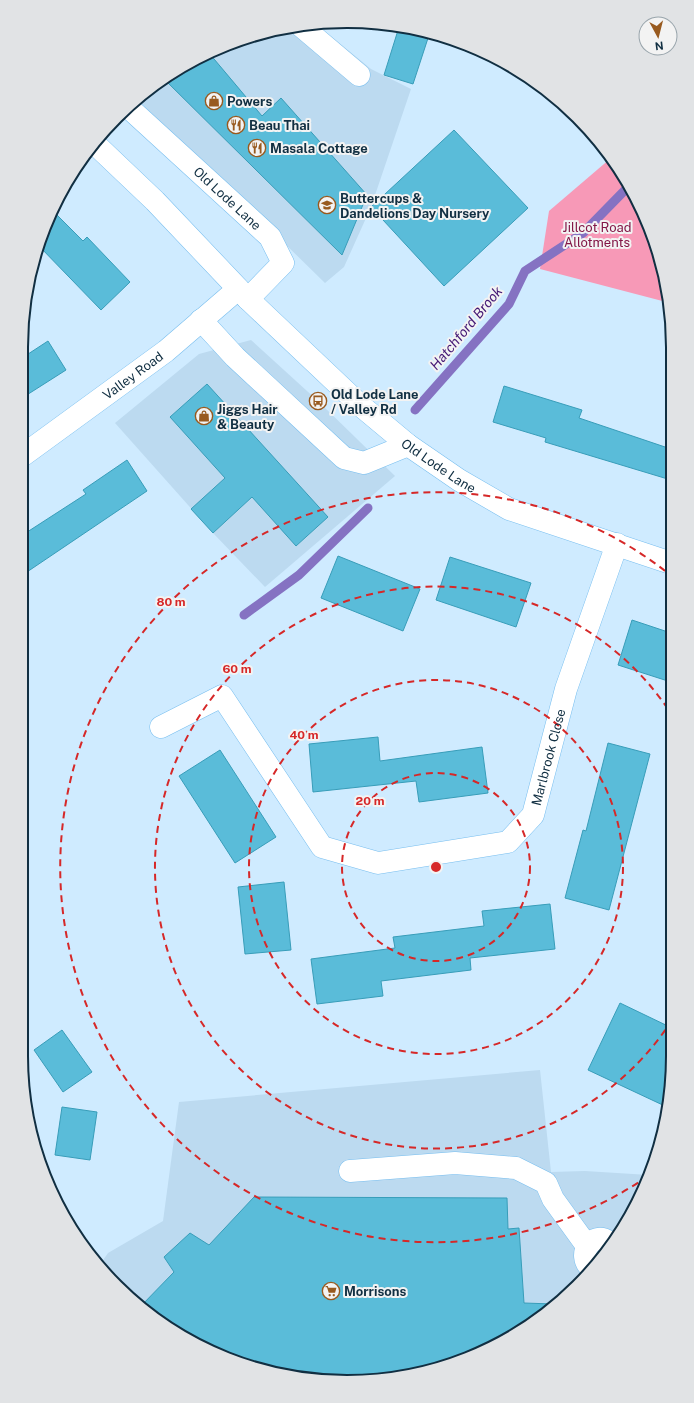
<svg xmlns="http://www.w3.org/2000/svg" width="694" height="1403" viewBox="0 0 694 1403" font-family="'Public Sans',sans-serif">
	<rect width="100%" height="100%" fill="#cfebff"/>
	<g fill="#bcdaf0">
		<path d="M315 23 371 69 411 89 371 207 344 267 325 283 137 99 184 65 242 38 304 24Z"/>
		<path d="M251 340 318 401 395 476 265 587 213 533 115 423 199 354Z"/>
		<path d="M540 1070 551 1172 585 1171 649 1175 639 1200 578 1286 491 1348 389 1379 283 1376 184 1338 132 1301 99 1266 108 1253 163 1221 179 1102Z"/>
	</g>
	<path fill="#f799b7" d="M611 158 648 222 670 303 540 269 549 211Z"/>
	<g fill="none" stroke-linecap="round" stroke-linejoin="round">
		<g stroke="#8572c2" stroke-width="9">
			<path d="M415 410 509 304 525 271 583 233 628 187"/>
			<path d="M244 615 299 575 368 508"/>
		</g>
	</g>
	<g fill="#5abcd9" stroke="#389db9">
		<path d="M399 27 430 32 413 84 384 75Z"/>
		<path d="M209 53 262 116 281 98 367 195 342 255 164 79 184 65Z"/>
		<path d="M454 130 528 208 444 286 371 207Z"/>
		<path d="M52 210 83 241 87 237 130 282 101 310 39 246Z"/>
		<path d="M48 341 66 370 22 398V358Z"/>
		<path d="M207 384 328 517 296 546 252 497 213 533 191 509 225 478 170 417Z"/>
		<path d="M504 386 582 410 579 418 671 449V480L545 442 546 438 493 422Z"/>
		<path d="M127 460 147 491 21 576V536L86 494 83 490Z"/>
		<path d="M338 556 420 589 403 631 321 598Z"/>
		<path d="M450 557 531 583 516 627 436 600Z"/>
		<path d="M632 620 671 633V682L618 665Z"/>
		<path d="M378 737 380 761 482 747 488 793 419 802 416 781 313 792 309 744Z"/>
		<path d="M608 743 650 754 609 910 565 898 583 830 586 831Z"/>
		<path d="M220 750 276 837 235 863 179 776Z"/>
		<path d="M284 882 291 950 245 954 238 887Z"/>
		<path d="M550 904 555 949 470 958 471 970 381 981 383 996 317 1004 311 959 395 948 393 937 484 926 482 911Z"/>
		<path d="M620 1003 672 1028V1077L667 1107 588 1070Z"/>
		<path d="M62 1030 92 1072 63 1092 34 1050Z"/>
		<path d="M62 1107 97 1112 90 1160 55 1155Z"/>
		<path d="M254 1197 507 1198 508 1229 519 1228 524 1303 553 1304 491 1348 389 1379 283 1376 184 1338 140 1307 174 1272 164 1257 190 1233 209 1245Z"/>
	</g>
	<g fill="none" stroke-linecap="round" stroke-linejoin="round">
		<defs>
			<g id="minor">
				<path d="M300 25 359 75"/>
				<path id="s1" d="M128 107 270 237 283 263 248 299"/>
				<path id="s2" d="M94 143 155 201 248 299 360 405 408 445 459 480 509 509 671 563"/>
				<path d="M201 320 235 357 344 458 364 463 408 445"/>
				<path id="s3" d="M22 456 166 351 238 289"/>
				<path id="s4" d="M161 727 222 696 322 847 378 863 508 842 533 815 566 689 617 544"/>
				<path d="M350 1171 455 1163 516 1168 546 1183 553 1199 587 1246"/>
				<path d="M591 1268C576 1255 592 1230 609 1242"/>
			</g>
		</defs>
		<use href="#minor" stroke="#77beef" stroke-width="23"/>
		<use href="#minor" stroke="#fff" stroke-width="22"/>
	</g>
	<g fill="none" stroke="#d62828" stroke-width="2" stroke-dasharray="7 5">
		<circle cx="436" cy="867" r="94"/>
		<circle cx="436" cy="867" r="187"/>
		<path d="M672 1020A281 281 0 1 1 670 712"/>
		<path d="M648 1176A375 375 0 1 1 669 574"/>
	</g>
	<defs>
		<symbol id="shop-ring" viewBox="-11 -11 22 22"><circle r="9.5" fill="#f3f3f3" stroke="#985a1f" stroke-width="1.5"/><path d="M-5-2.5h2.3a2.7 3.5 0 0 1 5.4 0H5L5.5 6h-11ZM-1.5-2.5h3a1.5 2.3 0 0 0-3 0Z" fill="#985a1f"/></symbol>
		<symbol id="restaurant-ring" viewBox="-11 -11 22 22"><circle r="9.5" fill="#f3f3f3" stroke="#985a1f" stroke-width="1.5"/><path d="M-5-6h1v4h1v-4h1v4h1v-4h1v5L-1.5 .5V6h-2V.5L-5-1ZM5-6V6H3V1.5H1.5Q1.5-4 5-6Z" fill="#985a1f"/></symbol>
		<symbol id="school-ring" viewBox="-11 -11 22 22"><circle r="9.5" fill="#f3f3f3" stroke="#985a1f" stroke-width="1.5"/><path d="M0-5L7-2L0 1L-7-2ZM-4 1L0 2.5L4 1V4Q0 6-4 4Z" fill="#985a1f"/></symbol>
		<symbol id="bus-ring" viewBox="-11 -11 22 22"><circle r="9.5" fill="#f3f3f3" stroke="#985a1f" stroke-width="1.5"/><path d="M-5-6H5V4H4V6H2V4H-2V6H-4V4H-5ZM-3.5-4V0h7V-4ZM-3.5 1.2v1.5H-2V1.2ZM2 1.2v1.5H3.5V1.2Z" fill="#985a1f"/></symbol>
		<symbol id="supermarket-ring" viewBox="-11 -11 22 22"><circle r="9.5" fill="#f3f3f3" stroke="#985a1f" stroke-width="1.5"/><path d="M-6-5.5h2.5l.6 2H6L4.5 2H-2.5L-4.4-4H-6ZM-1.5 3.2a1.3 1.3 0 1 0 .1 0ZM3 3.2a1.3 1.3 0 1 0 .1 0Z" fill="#985a1f"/></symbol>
	</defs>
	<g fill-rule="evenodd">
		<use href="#shop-ring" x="204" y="91" width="20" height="20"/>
		<use href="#restaurant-ring" x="226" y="115" width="20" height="20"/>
		<use href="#restaurant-ring" x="247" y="138" width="20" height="20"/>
		<use href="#school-ring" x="317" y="195" width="20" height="20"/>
		<use href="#bus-ring" x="308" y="391" width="20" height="20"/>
		<use href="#shop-ring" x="194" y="406" width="20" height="20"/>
		<use href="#supermarket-ring" x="321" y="1281" width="20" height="20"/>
	</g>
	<g text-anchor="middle" stroke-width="4" stroke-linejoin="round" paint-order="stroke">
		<g font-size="13" font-weight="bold" fill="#112f42" stroke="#f3f3f3" text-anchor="start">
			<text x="227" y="106">Powers</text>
			<text x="249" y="130">Beau Thai</text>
			<text x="270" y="153">Masala Cottage</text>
			<text x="340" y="203">Buttercups &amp;<tspan x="340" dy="15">Dandelions Day Nursery</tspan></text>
			<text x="331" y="399">Old Lode Lane<tspan x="331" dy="15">/ Valley Rd</tspan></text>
			<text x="217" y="414">Jiggs Hair<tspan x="217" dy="15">&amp; Beauty</tspan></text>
			<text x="344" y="1296">Morrisons</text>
		</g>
		<g font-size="13" fill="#112f42" stroke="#f3f3f3">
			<text dy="5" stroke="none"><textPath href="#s1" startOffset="135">Old Lode Lane</textPath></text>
			<text dy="5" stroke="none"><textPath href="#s3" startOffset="137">Valley Road</textPath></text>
			<text dy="5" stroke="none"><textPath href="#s2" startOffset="473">Old Lode Lane</textPath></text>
			<text dy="5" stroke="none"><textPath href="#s4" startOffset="536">Marlbrook Close</textPath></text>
		</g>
		<g font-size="13" fill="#831747" stroke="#f3f3f3">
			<text x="597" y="232">Jillcot Road<tspan x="597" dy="15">Allotments</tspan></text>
		</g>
		<g font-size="14" font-style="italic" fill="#441875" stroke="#f3f3f3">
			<text transform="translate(466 328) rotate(-50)" y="5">Hatchford Brook</text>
		</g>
	</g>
	<path d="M0 0H694V1403H0ZM347 28H347A319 319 0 0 1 666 347V1056A319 319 0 0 1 347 1375H347A319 319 0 0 1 28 1056V347A319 319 0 0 1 347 28Z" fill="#e1e3e5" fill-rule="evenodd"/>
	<path fill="none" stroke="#112f42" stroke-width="2" d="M347 28H347A319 319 0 0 1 666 347V1056A319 319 0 0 1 347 1375H347A319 319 0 0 1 28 1056V347A319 319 0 0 1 347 28Z"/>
	<circle cx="436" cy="867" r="6" fill="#d62828" stroke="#f3f3f3" stroke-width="2"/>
	<g font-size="12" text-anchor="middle" font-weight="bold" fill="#d62828" stroke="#f3f3f3" stroke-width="4" stroke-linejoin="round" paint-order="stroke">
		<text x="171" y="606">80 m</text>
		<text x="237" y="673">60 m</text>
		<text x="304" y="739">40 m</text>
		<text x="370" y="805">20 m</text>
	</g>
	<g transform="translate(658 36) rotate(173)"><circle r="19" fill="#f3f3f3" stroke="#99a5ac"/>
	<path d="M0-3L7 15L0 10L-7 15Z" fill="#985a1f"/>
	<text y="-6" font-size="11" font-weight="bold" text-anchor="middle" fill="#112f42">N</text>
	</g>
</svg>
